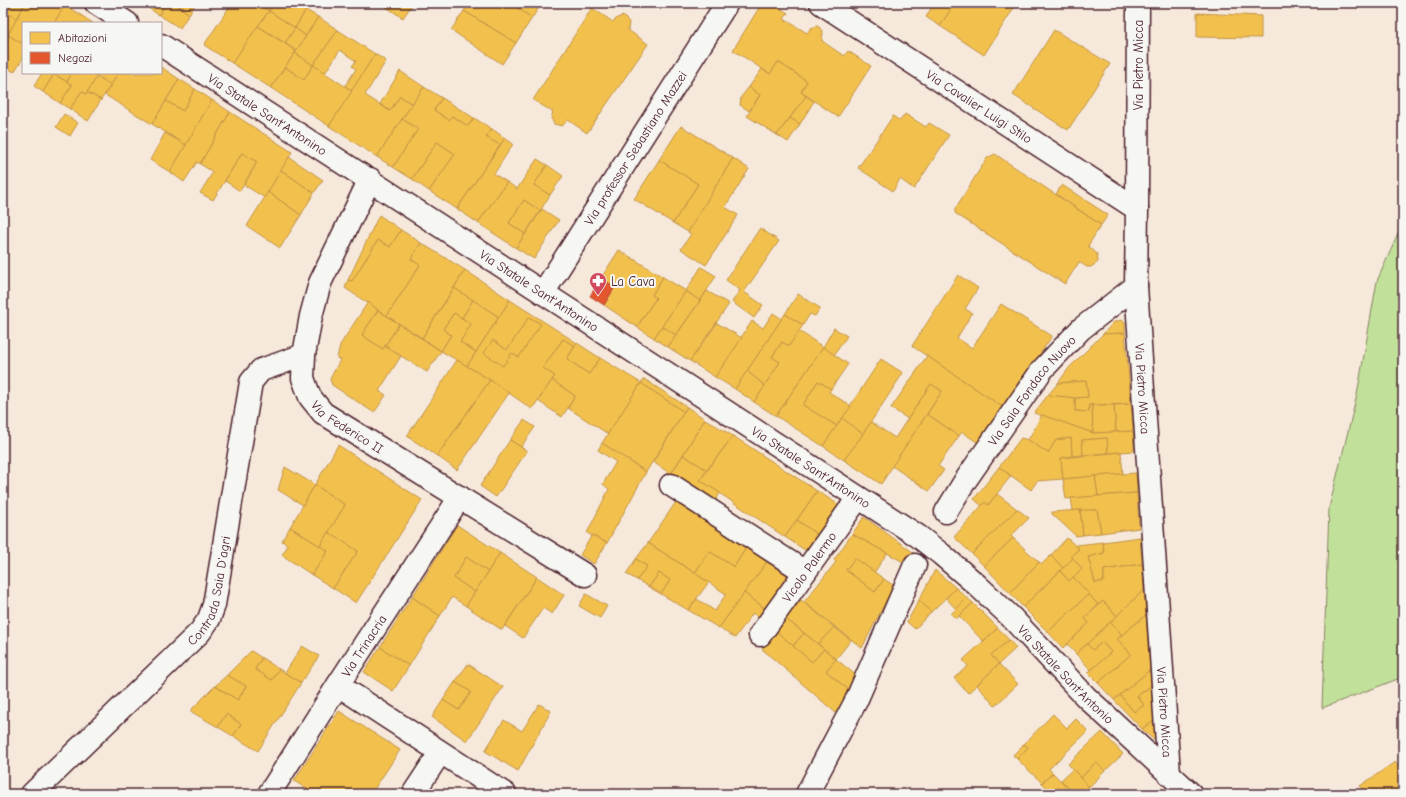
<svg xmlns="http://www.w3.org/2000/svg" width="1406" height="797" viewBox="0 0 1406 797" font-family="'Comic Neue',sans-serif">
	<rect width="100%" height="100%" fill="#f6e9db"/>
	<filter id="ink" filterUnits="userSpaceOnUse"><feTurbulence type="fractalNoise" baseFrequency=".025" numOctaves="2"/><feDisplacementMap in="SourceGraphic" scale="8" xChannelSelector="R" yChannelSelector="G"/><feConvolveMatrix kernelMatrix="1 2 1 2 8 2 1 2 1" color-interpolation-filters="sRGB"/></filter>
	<g filter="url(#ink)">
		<path fill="#c1e19a" stroke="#868062" d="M1403 223V677L1322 708 1329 508 1357 395 1377 281Z"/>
		<g fill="#f2c14e" stroke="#c09044">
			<path d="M3 3H13L7 13 17 19 3 45Z"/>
			<path d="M13 3H25L17 19 7 13Z"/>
			<path d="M25 3H62L65 5 54 23H23V44L8 35Z"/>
			<path d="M141 3H166L159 15Z"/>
			<path d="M166 3H175L189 14 180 28 159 15Z"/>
			<path d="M175 3H196L189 14Z"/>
			<path d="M232 3H257L269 11 232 63 204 45Z"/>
			<path d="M257 3H275L269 11Z"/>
			<path d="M275 3H296L306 10 295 28 269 11Z"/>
			<path d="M380 3H413L403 18Z"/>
			<path d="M469 3H510L532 18 516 43 464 11Z"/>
			<path d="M510 3H542L532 18Z"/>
			<path d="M762 3H772L788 13 784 19 807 33 811 28 817 26 819 27 823 32 822 41 844 56 848 51 871 66 838 117 801 92 807 81 778 62 770 74 733 50Z"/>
			<path d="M934 3H955L940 26 926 17Z"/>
			<path d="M955 3H1017L984 55 940 26Z"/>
			<path d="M65 5 93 23H54Z"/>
			<path d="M592 8 613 22 617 18 623 16 629 22 628 30 648 44 587 133 568 120 562 126 554 124 551 118 553 112 533 100Z"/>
			<path d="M306 10 318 17 306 36 295 28Z"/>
			<path d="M269 11 295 28 285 43 258 26Z"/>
			<path d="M464 11 516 43 502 64 451 30Z"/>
			<path d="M1197 13 1261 16V38L1197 37Z"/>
			<path d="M318 17 338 30 313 65 295 53Z"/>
			<path d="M258 26 296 51 271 88 232 63Z"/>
			<path d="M295 28 306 36 296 51 285 43Z"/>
			<path d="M338 30 375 54 352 91 345 86 356 69 352 66 356 61 340 50 325 73 313 65Z"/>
			<path d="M1054 30 1110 64 1068 130 1013 95Z"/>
			<path d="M8 35 23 44V58L14 72 3 65V45Z"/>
			<path d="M295 53 313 65 304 80 285 67Z"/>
			<path d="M375 54 386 61 365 95 390 111 400 96 412 104 377 157 329 126Z"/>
			<path d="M778 62 807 81 801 92 806 96 777 135 747 116 760 95 749 87 762 69 770 74Z"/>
			<path d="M313 65 352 91 329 126 271 88 285 67 304 80Z"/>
			<path d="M161 67 179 79 152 124 105 95 118 73H161Z"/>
			<path d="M400 71 424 87 412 104 400 96 390 111 380 104Z"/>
			<path d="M42 73H72L67 82 54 74 43 92 34 86Z"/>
			<path d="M72 73H92L97 77 86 94 82 91 70 109 60 103 72 85 67 82Z"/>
			<path d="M93 73H118L111 85Z"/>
			<path d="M54 74 72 85 60 103 43 92Z"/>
			<path d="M97 77 111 85 101 100 87 92Z"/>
			<path d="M179 79 195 89 183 111 166 101Z"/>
			<path d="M424 87 442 98 434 110 449 120 452 116 468 126 474 118 492 129 486 137 500 145 457 209 429 191 455 154 437 142 412 179 393 167 418 129 402 119Z"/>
			<path d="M749 87 760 95 749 111 740 105 741 97Z"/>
			<path d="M195 89 212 100 186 145 152 124 166 101 183 111Z"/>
			<path d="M82 91 86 94 87 92 101 100 88 121 70 109Z"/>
			<path d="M806 96 814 101 800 124 790 118Z"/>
			<path d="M442 98 474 118 468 126 452 116 449 120 434 110Z"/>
			<path d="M212 100 230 112 200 164 197 162 184 182 170 172Z"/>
			<path d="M230 112 292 152 265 198 244 185 257 162 242 153 213 200 200 193 213 172 200 164Z"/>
			<path d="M64 114 78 123 70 136 56 127Z"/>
			<path d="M905 114 926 127 929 123 949 135 914 189 900 179 893 191 858 168 893 116 900 121Z"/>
			<path d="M790 118 800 124 788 142 777 135Z"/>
			<path d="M402 119 418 129 393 167 377 157Z"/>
			<path d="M681 126 733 158 688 232 673 223 698 184 659 160Z"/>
			<path d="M492 129 505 138 500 145 486 137Z"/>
			<path d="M165 133 186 145 170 172 150 160Z"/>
			<path d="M505 138 513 144 494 174 507 182 478 223 457 209Z"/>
			<path d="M437 142 455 154 429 191 412 179Z"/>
			<path d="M242 153 257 162 240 191 225 181Z"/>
			<path d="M995 154 1101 225 1088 246 1097 254 1098 262 1091 267H1087L1079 262 1065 284 959 216 955 213V209L987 158Z"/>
			<path d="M289 157 323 180 314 193 281 170Z"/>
			<path d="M733 158 749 169 725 207 738 215 706 265 681 249 691 234 688 232Z"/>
			<path d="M537 159 547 165 534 185 550 195 540 211 524 200 509 223 525 234 516 248 478 223 507 182 517 189Z"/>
			<path d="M659 160 698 184 673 223 634 199Z"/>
			<path d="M547 165 563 176 550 195 534 185Z"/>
			<path d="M281 170 314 193 301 215 268 192Z"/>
			<path d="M1062 185 1108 215 1101 225 1056 194Z"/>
			<path d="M268 192 301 215 280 248 247 226Z"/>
			<path d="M524 200 540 211 525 234 509 223Z"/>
			<path d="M542 209 559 220 534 259 516 248Z"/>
			<path d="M379 215 401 230 390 247 378 240 352 281 348 280Z"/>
			<path d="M760 228 779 241 744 292 763 305 754 318 732 302 740 290 726 280Z"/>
			<path d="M401 230 421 243 411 259 420 265 387 316 345 288 348 280 352 281 378 240 390 247Z"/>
			<path d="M421 243 465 270 422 338 387 316 420 265 411 259Z"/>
			<path d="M619 250 663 277 652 295 656 298 637 327 604 305 615 287 601 278Z"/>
			<path d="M701 267 716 276 700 301 686 291Z"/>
			<path d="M465 270 510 300 499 317 454 288Z"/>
			<path d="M958 275 978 288 965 309 972 313 957 338 972 348 1001 304 1052 336 1004 408 912 346Z"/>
			<path d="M663 277 686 291 654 338 637 327 656 298 652 295Z"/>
			<path d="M454 288 473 300 462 318 454 313 443 329 451 335 441 351 422 338Z"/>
			<path d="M686 291 700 301 676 335 662 326Z"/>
			<path d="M707 291 729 304 690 361 668 347Z"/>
			<path d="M798 294 820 308 815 316 810 314 803 325 785 314Z"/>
			<path d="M473 300 499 317 476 352 460 342 471 324 462 318Z"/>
			<path d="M510 300 577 343 575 346 563 339 543 368 555 376 532 409 490 380 467 366Z"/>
			<path d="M368 302 378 310 362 335 383 349 385 346 401 356 379 391 386 395 376 410 373 412 332 385 330 379 340 360 337 358 340 345Z"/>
			<path d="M378 310 399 324 383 349 362 335Z"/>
			<path d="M454 313 471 324 460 342 476 352 467 366 441 351 451 335 443 329Z"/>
			<path d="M773 313 782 319 735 389 715 377 752 321 763 328Z"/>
			<path d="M785 314 803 325 789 346 782 342 772 357 780 362 765 386 747 371Z"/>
			<path d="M529 317 541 324 519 357 512 353 503 366 484 353 493 340 507 350Z"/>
			<path d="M1122 320 1125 323V333L1103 334 1114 322Z"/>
			<path d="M717 323 742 338 715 377 690 361Z"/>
			<path d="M399 324 441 351 427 372 385 346Z"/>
			<path d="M662 326 676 335 668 347 654 338Z"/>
			<path d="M834 328 847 336 834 355 823 347Z"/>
			<path d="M799 331 823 347 776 416 754 402 780 362 772 357 782 342 789 346Z"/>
			<path d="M1125 333 1131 404 1089 405V412L1075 411V398L1088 397 1086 381 1058 383 1069 368 1103 334Z"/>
			<path d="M563 339 575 346 567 359 589 374 600 358 641 383 608 434 568 408 575 396 552 380 555 376 543 368Z"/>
			<path d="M577 343 600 358 589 374 567 359Z"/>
			<path d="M823 347 848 364 831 389 818 381 803 405 837 426 823 446 776 416Z"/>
			<path d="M927 356 1004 408 980 444 962 432 959 436 927 414 942 391 931 384 908 419 891 408Z"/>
			<path d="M881 359 903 373 863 434 842 418Z"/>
			<path d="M457 360 490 380 437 456 407 436Z"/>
			<path d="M747 371 765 386 754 402 735 389Z"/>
			<path d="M644 379 687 407 684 412 641 383Z"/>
			<path d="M490 380 509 393 457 470 437 456Z"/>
			<path d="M552 380 575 396 562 417 538 401Z"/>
			<path d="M818 381 831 389 829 392 851 406 837 426 803 405Z"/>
			<path d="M1086 381 1088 397 1075 398 1048 395 1058 383Z"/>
			<path d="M641 383 684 412 646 472 602 443Z"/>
			<path d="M931 384 942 391 881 484 844 460 871 422 895 438Z"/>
			<path d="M1048 395 1075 398V411L1089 412V405H1092L1093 433 1034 413Z"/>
			<path d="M1131 404 1133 431 1116 432 1114 405Z"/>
			<path d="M1092 405H1114L1116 432 1093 433Z"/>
			<path d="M687 407 705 419 671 474 653 462Z"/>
			<path d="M927 414 959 436 938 466 944 470 929 491 892 466Z"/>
			<path d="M1042 415 1093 433 1133 431 1134 451 1108 453 1107 438 1082 440 1083 455 1072 456 1071 438 1056 440 1048 453 1028 440Z"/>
			<path d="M842 418 863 434 844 460 823 446Z"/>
			<path d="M705 419 733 436 707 470 683 455Z"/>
			<path d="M524 420 535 427 521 447 510 440Z"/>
			<path d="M733 436 817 491 785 537 700 480Z"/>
			<path d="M1021 438 1028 440 1048 453 1056 440 1071 438 1072 456 1061 458 1063 479 1037 481 1031 490 999 467Z"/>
			<path d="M1107 438 1108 453 1083 455 1082 440Z"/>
			<path d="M510 440 527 451 496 497 480 486Z"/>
			<path d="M602 443 646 472 607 543 587 533 609 489 603 484 616 462 598 450Z"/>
			<path d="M338 445 422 500 356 603 333 588 358 551 328 532 345 505 315 485Z"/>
			<path d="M1121 452 1123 474 1063 479 1061 458Z"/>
			<path d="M683 455 707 470 700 480 720 493 714 503 671 474Z"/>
			<path d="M285 467 315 485 303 505 278 490Z"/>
			<path d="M999 467 1011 476 988 505 985 502 982 506 974 499Z"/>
			<path d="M1136 473 1137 493 1098 496 1095 476Z"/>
			<path d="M1095 476 1098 496 1066 499 1063 479Z"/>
			<path d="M315 485 345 505 320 546 290 527Z"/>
			<path d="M817 491 839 505 819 536 797 520Z"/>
			<path d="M1137 493 1139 528 1101 533 1097 510 1073 511 1071 498Z"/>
			<path d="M997 494 1017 509 972 554 954 537 985 502 988 505Z"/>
			<path d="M676 502 746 548 734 567 709 551 695 573 648 543Z"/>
			<path d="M1017 509 1029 518 1011 536 1013 538 984 566 972 554Z"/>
			<path d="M1080 510H1097L1101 533 1083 535Z"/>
			<path d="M1080 510 1083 535 1076 536 1052 514V512Z"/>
			<path d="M864 517 914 553 907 564 852 534Z"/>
			<path d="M797 520 819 536 808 552 785 537Z"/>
			<path d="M457 525 500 553 488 572 466 557 454 578 475 592 466 606 452 597 440 616 412 597Z"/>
			<path d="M290 527 328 551 312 575 282 555 288 545 282 541Z"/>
			<path d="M328 532 358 551 333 588 312 575 328 551 320 546Z"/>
			<path d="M852 534 887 553 874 573 855 558 846 570 875 592 884 579 899 589 893 602 887 599 862 648 804 602 836 562 834 560Z"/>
			<path d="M592 535 607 543 594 564 580 555Z"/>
			<path d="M1140 537 1142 564 1104 570V581L1095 583 1088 557 1104 553 1103 542Z"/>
			<path d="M1013 538 1039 562 1010 593 984 566Z"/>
			<path d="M1067 538 1079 549 1071 556 1073 558 1063 568 1051 555Z"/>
			<path d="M1103 542 1104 553 1088 557 1095 583 1104 581V570L1142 564 1144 590 1117 616 1103 601 1098 605 1073 577 1082 569 1071 556 1079 549 1076 545Z"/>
			<path d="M648 543 709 582 688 610 661 594 670 580 659 573 649 587 637 580 647 566 636 559Z"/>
			<path d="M746 548 767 562 719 628 688 610 697 599 715 611 726 594 695 573 709 551 734 567Z"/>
			<path d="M500 553 537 577 502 630 466 606Z"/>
			<path d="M1051 555 1063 568 1023 607 1010 593 1039 562 1042 564Z"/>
			<path d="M466 557 488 572 475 592 454 578Z"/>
			<path d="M855 558 884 579 875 592 846 570Z"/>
			<path d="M1073 558 1082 569 1069 581 1060 571Z"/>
			<path d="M636 559 647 566 637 580 626 574Z"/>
			<path d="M767 562 790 577 767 610 744 593Z"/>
			<path d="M935 570 956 588 931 612 919 600Z"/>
			<path d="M1060 571 1069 581 1073 577 1089 594 1048 632 1023 607Z"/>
			<path d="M659 573 670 580 661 594 649 587Z"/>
			<path d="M537 577 564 595 552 614 543 608 523 638 505 626Z"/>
			<path d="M956 588 967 598 956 609 946 598Z"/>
			<path d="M1144 590 1146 615 1122 635 1110 622Z"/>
			<path d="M744 593 767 610 760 619 753 613 735 638 719 628Z"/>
			<path d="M586 594 607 606 600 618 579 606Z"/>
			<path d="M1089 594 1098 605 1085 618 1089 623 1063 648 1048 632Z"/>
			<path d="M412 597 440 616 409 666 380 647Z"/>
			<path d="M967 598 973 603 956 619 951 614Z"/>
			<path d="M801 600 834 627 818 644 786 619Z"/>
			<path d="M919 600 931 612 915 629 907 622Z"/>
			<path d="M1103 601 1117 616 1076 654 1067 644 1089 623 1085 618Z"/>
			<path d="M973 603 998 628 983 641 959 616Z"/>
			<path d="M1146 615 1150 670 1114 700 1098 683 1131 654 1117 639Z"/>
			<path d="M786 619 804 633 793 646 776 631Z"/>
			<path d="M1110 622 1122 635 1117 639 1131 654 1098 683 1088 673 1111 652 1102 642 1093 650 1087 644Z"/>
			<path d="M834 627 851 640 836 659 818 644Z"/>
			<path d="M998 628 1009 640 991 655 999 664 968 693 954 678 968 666 963 660Z"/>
			<path d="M776 631 812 662 824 649 836 659 826 671 850 691 836 713 762 649Z"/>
			<path d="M804 633 824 649 812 662 793 646Z"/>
			<path d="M1009 640 1016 648 999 664 991 655Z"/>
			<path d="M1102 642 1111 652 1091 670 1076 654 1087 644 1093 650Z"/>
			<path d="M302 646 319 656 301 683 285 673Z"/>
			<path d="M380 647 409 666 393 691 364 672Z"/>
			<path d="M251 651 262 658 255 669 272 680 279 669 301 683 258 751 233 736 241 724 226 714 218 727 190 711 215 686 238 700 246 686 227 675Z"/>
			<path d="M262 658 279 669 272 680 255 669Z"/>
			<path d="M836 659 858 677 850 691 826 671Z"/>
			<path d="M468 664 503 687 467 741 432 717 443 700 459 710 471 692 455 682Z"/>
			<path d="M999 664 1018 684 995 706 977 685Z"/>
			<path d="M1150 670 1151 686 1137 696 1144 705 1134 712 1120 695Z"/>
			<path d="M227 675 246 686 238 700 215 686Z"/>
			<path d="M455 682 471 692 459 710 443 700Z"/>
			<path d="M1151 686 1154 720 1142 729 1114 700 1120 695 1134 712 1144 705 1137 696Z"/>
			<path d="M539 704 551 711 518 771 485 751 504 720 522 731Z"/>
			<path d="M339 711 400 750 371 794H315L294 781Z"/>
			<path d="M226 714 241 724 233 736 218 727Z"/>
			<path d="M1053 714 1067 728 1076 719 1088 731 1049 769 1053 773 1042 783 1017 759 1028 747 1024 744Z"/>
			<path d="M1154 720 1156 742 1142 729Z"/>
			<path d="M1102 732 1123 754 1105 771 1096 762 1081 778 1068 764Z"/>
			<path d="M1024 744 1028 747 1017 759 1013 755Z"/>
			<path d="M1096 762 1105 771 1089 787 1081 778Z"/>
			<path d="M1395 762 1403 773V794H1365L1360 786Z"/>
			<path d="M1073 769 1089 787 1082 794H1064L1069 789 1061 780Z"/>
			<path d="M1053 773 1069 789 1064 794H1053L1042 783Z"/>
		</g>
		<path fill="#e4572e" stroke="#b6462d" d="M601 278 615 287 604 305 590 296Z"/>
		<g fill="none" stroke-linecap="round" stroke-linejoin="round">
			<defs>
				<g id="minor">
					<path id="s1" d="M821 3 1137 209"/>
					<path id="s2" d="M370 179 320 283 311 316 304 355 303 378 310 397 323 413 585 575"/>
					<path id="s3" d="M543 293 727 3"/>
					<path d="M671 485 805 572"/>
					<path id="s4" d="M946 512 965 481 1042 370 1081 329 1136 286"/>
					<path id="s5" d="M760 635 858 498"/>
					<path d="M338 685 505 794"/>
					<path id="s6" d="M32 794 200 632 209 619 214 605 251 382 261 370 304 355"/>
					<path id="s7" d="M269 794 338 685 460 497"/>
					<path d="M413 794 440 753"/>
					<path d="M807 794 856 701 915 565"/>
				</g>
				<g id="tertiary">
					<path d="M96 3 127 23"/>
					<path id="s8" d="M1138 3 1137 209 1136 286 1169 773"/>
					<path id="s9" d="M161 45 918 536 941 554 977 585 1011 617 1086 697 1191 794"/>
				</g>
			</defs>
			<use href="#minor" stroke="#4a1f2b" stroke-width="25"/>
			<use href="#tertiary" stroke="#4a1f2b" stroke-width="25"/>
			<use href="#minor" stroke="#f6f6f2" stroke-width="22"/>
			<use href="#tertiary" stroke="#f6f6f2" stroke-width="22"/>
		</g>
	</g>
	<defs>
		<symbol id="pharmacy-pin" viewBox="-11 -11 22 30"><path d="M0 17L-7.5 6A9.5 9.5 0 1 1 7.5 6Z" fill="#d1495b" stroke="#f6f6f2"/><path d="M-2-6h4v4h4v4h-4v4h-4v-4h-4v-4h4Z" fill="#fff"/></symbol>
	</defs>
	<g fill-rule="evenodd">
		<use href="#pharmacy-pin" x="588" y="271" width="20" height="27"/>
	</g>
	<g text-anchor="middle" stroke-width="4" stroke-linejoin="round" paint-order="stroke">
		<g font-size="13" fill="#4a1f2b" stroke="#f6f6f2">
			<text transform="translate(1138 65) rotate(-90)" y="5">Via Pietro Micca</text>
			<text dy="5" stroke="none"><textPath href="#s1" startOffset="189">Via Cavalier Luigi Stilo</textPath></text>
			<text dy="5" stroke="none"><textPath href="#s9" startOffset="127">Via Statale Sant'Antonino</textPath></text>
			<text dy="5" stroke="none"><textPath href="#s3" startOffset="172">Via professor Sebastiano Mazzei</textPath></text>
			<text dy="5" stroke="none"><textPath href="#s9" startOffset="451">Via Statale Sant'Antonino</textPath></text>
			<text dy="5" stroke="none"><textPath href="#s8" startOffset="386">Via Pietro Micca</textPath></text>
			<text dy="5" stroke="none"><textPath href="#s4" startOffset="149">Via Saia Fondaco Nuovo</textPath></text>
			<text dy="5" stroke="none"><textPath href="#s2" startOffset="281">Via Federico II</textPath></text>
			<text dy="5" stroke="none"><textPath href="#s9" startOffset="775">Via Statale Sant'Antonino</textPath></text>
			<text dy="5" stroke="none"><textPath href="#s5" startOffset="84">Vicolo Palermo</textPath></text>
			<text dy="5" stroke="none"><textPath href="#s6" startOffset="276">Contrada Saia D'agri</textPath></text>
			<text dy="5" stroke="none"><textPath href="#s7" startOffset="176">Via Trinacria</textPath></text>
			<text dy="5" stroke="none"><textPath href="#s9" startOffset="1105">Via Statale Sant'Antonio</textPath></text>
			<text dy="5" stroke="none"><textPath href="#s8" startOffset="710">Via Pietro Micca</textPath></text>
		</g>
		<g font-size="13" fill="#4a1f2b" stroke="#f6f6f2" text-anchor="start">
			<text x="611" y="286">La Cava</text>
		</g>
	</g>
	<rect width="1406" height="797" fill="none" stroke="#f6f6f2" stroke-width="16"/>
	<rect x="8" y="8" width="1390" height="781" fill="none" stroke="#4a1f2b" stroke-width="1.5" filter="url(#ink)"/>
	<rect x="22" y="22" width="140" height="52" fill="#f6f6f2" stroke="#b1a0a2"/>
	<rect x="30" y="32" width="20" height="12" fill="#f2c14e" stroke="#b1a0a2"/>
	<text x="58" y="42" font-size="12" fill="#4a1f2b">Abitazioni</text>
	<rect x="30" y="52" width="20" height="12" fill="#e4572e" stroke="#b1a0a2"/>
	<text x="58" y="62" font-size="12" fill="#4a1f2b">Negozi</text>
</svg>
